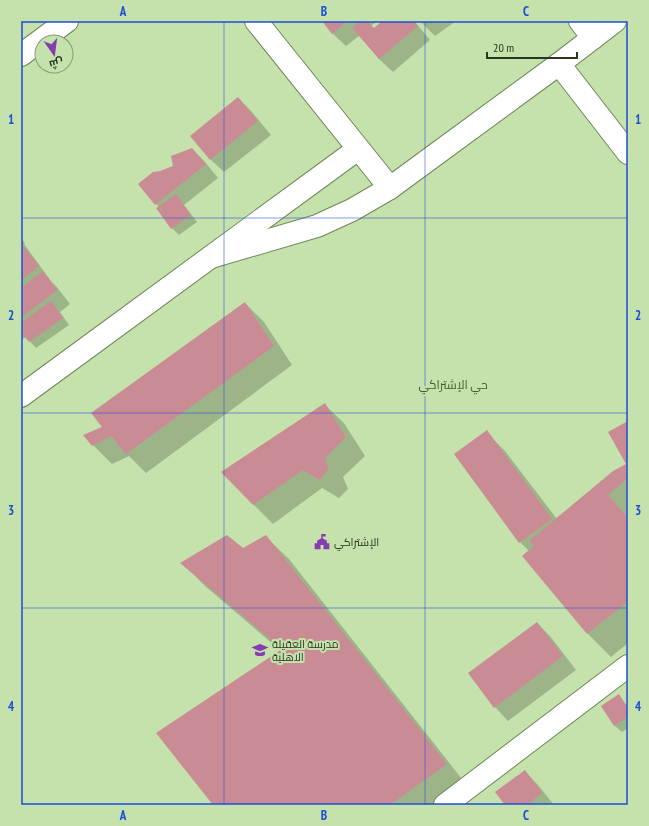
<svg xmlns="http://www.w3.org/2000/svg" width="649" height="826" viewBox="0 0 649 826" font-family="'PT Sans Narrow',Cairo,sans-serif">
	<rect width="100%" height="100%" fill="#c5e1ac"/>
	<g fill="#0003">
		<path d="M323 21H377L371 26 374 29 384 21H414L430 40 393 72 379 59 360 35 346 46 332 33Z"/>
		<path d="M420 21H456L435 36Z"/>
		<path d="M238 98 252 112 271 135 224 172 210 159Z"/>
		<path d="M192 149 205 162 218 178 184 205 197 222 179 235 172 228 159 207 156 204 161 172 174 166Z"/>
		<path d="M21 238 25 243 24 244 51 281 56 286 70 304 60 312 69 325 36 348 26 337 23 339 21 337Z"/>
		<path d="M245 303 264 322 292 365 146 473 129 456 112 464 93 445 103 428Z"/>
		<path d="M325 405 344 423 365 456 343 477 348 489 339 498 322 488 273 524 222 473Z"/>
		<path d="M628 422V643L611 657 588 634 523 556 529 551 520 542 455 455 486 432 505 451 557 519 628 464Z"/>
		<path d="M265 536 289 559 469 788 446 805H214L281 651 205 586 182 563 242 549Z"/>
		<path d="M537 623 550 636 576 670 508 721 495 707Z"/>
		<path d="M618 696 628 707V728L622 732 615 726 602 707Z"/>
		<path d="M525 771 538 785 554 805H506Z"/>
	</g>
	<g fill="#ca8c94">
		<path d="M322 21H347L332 34Z"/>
		<path d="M360 21H367L374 28 382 21H414L418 26 379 59 352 28Z"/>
		<path d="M238 97 258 121 210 160 190 136Z"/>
		<path d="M192 148 206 164 155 205 138 184 153 172 160 171 173 166 171 156Z"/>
		<path d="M176 194 191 215 171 229 156 208Z"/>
		<path d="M21 243 39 266 21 280Z"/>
		<path d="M43 271 57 290 21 318V288Z"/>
		<path d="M51 301 63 318 29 342 21 332V323Z"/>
		<path d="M245 302 274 346 126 454 111 436 92 446 83 435 102 427 91 413Z"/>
		<path d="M325 403 346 437 325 458 329 469 319 480 303 470 253 505 221 472Z"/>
		<path d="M628 421V478L608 495 628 518V601L587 634 522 556 534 546 529 541 613 471 626 464 608 432Z"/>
		<path d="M487 430 552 519 519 543 454 454Z"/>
		<path d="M227 535 243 548 266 535 447 764 390 805H213L156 733 282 649 180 563Z"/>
		<path d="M537 622 563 656 494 708 468 673Z"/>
		<path d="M619 694 628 708V717L614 726 601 706Z"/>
		<path d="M525 770 542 793 527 805H505L495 792Z"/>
	</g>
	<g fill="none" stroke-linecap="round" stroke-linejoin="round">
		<defs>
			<g id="minor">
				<path d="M256 21 390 188"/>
				<path d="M580 21 593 38"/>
				<path d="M21 55 67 21"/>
				<path d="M559 64 628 153"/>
				<path d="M211 257 317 226 352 210 390 188 559 64 615 21"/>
				<path d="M21 396 358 149"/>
				<path d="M445 805 628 666"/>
			</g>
		</defs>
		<use href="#minor" stroke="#6e8757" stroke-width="24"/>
		<use href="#minor" stroke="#fff" stroke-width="22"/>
	</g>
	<path fill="none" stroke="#1d4ed8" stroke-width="1" stroke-opacity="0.55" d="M224 21V805M425 21V805M21 218H628M21 413H628M21 608H628"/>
	<defs>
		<symbol id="civic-bare" viewBox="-9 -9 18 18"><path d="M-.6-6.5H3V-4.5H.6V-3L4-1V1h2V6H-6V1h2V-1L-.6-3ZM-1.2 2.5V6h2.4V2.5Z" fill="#853db0" stroke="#c5e1ac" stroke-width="2.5" paint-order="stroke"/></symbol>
		<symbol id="school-bare" viewBox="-9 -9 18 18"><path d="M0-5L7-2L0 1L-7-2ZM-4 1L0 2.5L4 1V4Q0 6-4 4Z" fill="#853db0" stroke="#c5e1ac" stroke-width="2.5" paint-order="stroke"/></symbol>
	</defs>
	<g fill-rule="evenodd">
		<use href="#civic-bare" x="311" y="531" width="22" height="22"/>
		<use href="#school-bare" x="249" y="639" width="22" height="22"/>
	</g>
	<g text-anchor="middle" stroke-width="4" stroke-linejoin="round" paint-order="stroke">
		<g font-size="11" fill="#2b3621" stroke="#c5e1ac" text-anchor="start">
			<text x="334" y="546">الإشتراكي</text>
			<text x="272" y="648">مدرسة العقيلة<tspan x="272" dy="13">الاهلية</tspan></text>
		</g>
		<g font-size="12" fill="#455c2d" stroke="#c5e1ac">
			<text x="453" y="389">حي الإشتراكي</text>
		</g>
	</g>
	<rect width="649" height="826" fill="none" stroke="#c5e1ac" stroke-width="44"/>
	<g transform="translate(54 54) rotate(166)"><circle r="19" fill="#c5e1ac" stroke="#879d74"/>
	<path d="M0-3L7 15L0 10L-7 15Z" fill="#853db0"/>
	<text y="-6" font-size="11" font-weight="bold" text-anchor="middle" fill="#2b3621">ش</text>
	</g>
	<path d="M487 52v6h90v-6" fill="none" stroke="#2b3621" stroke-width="2"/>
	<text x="493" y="52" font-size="12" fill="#2b3621" stroke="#c5e1ac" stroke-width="3" paint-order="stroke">20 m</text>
	<rect x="22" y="22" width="605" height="782" fill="none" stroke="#1d4ed8" stroke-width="1.5"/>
	<g font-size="13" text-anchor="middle" font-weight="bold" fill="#1d4ed8">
		<text x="123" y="16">A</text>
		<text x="324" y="16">B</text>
		<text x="526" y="16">C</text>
		<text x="11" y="124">1</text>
		<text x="638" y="124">1</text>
		<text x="11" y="320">2</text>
		<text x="638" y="320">2</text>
		<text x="11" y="515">3</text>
		<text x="638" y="515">3</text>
		<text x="11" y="711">4</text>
		<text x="638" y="711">4</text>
		<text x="123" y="820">A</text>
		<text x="324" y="820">B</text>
		<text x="526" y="820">C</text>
	</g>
</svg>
